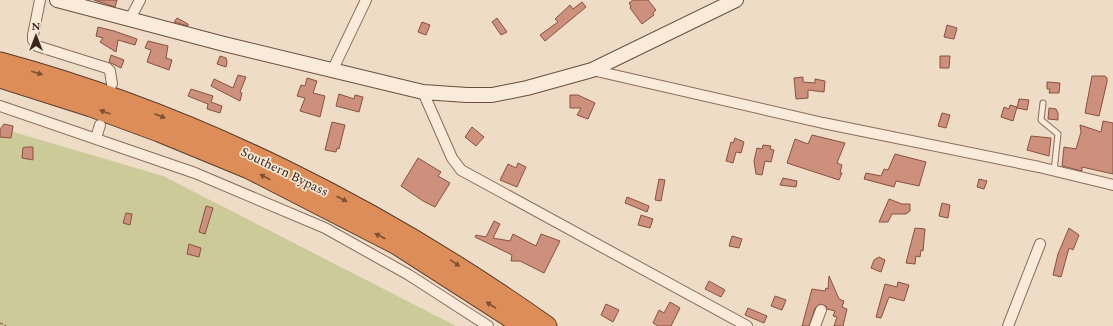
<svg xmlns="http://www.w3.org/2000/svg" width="1113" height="326" viewBox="0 0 1113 326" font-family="Spectral,serif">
	<rect width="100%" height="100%" fill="#eedcc6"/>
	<path fill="#cdca99" d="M0 128 163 176 456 326H0Z"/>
	<g fill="#cc907c" stroke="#895241">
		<path d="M94 0H117L115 7Z"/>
		<path d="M633 0H648L656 10 653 13 654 15 642 24 630 8 631 6 629 3Z"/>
		<path d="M582 2 586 7 545 41 540 35 558 22 555 19 570 5 573 9Z"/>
		<path d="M177 18 188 24V26L174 22Z"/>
		<path d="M497 18 507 32 501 35 492 22Z"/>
		<path d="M422 22 430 25 426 35 418 32Z"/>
		<path d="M947 25 957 28 954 39 944 37Z"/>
		<path d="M98 27 114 31 137 39 135 45 118 40 116 52 100 42 103 38 96 36Z"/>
		<path d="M148 41 168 46 166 58 172 60 169 70 147 62 151 50 145 48Z"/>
		<path d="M111 55 124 60 121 68 109 62Z"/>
		<path d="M220 56 226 58 227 62 226 67 217 64Z"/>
		<path d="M940 56H950L949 68H940Z"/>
		<path d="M238 75 246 77 240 92 242 93 240 101 211 86 214 79 233 88Z"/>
		<path d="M1092 76H1105L1107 78V82L1099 116 1085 113Z"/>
		<path d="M803 77V82L815 83V79L825 81 824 92 808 90V98L796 99 794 78Z"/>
		<path d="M307 78 317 81 313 93 325 96 320 117 300 111 305 98 297 96 301 85 305 86Z"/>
		<path d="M1047 82 1060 83 1059 93H1049L1050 89H1047Z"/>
		<path d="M191 89 213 96 211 102 222 106 220 113 207 109 208 104 188 96Z"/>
		<path d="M339 94 354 99 355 95 363 97 359 112 336 106Z"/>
		<path d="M570 95H578L595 103 588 119 577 115 581 108H570Z"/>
		<path d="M1019 99 1029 100 1027 110 1017 108Z"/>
		<path d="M1010 105 1017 107 1013 121 1001 117 1004 107 1009 109Z"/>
		<path d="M1049 108 1056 109 1058 113V120L1048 119Z"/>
		<path d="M942 113 950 115 946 128 938 126Z"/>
		<path d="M1103 121 1113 123V174L1082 167V171L1062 166 1064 147 1076 149 1081 132 1080 125 1101 132Z"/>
		<path d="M332 122 345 125 339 149 337 148 336 152 325 150Z"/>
		<path d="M4 124 13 126 11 138 0 137V129Z"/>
		<path d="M472 127 484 137 476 146 465 137Z"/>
		<path d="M812 135 845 143 837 163 842 165 840 173H842L839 180 787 163 795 139 808 144Z"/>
		<path d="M1031 136 1051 138 1049 156 1027 150Z"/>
		<path d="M735 138 744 142 741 153 736 152 733 163 726 161 731 142 733 143Z"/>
		<path d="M763 145 771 146 770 149 774 150 771 162 765 161 762 175 756 174 754 161 757 148 762 149Z"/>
		<path d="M26 147H33V160L22 158 23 148Z"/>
		<path d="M895 154 926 162 919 186 896 181 894 187 864 179 866 173 881 176 884 169 888 170Z"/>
		<path d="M418 158 441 172 438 176 450 183 435 207 423 201 401 186Z"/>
		<path d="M518 163 526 167 517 187 500 180 508 164 516 168Z"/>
		<path d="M783 178 797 181 796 187 780 185Z"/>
		<path d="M659 179 665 180 661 201 655 200Z"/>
		<path d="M979 179 987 181 984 189 977 187Z"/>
		<path d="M627 197 649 206 647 212 625 203Z"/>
		<path d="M889 199 902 204H910V211L906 214H892L888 222H879Z"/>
		<path d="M942 203 950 205 948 218 939 216Z"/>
		<path d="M206 206 213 208 205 234 199 232Z"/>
		<path d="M126 213 132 214 130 225 123 223Z"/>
		<path d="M641 215 653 219 650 228 638 225Z"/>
		<path d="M494 221 500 224 493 238 510 241 513 234 536 246 541 234 560 241 544 273 520 261H511L512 255 475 237 476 235 486 237Z"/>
		<path d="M915 228 925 229 923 251 921 250 920 257 916 256 915 264 906 263Z"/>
		<path d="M1069 228 1079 235 1073 250 1069 248 1061 277 1053 275 1058 254Z"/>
		<path d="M732 236 742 239 739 248 729 246Z"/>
		<path d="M189 244 201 248 199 257 187 254Z"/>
		<path d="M879 257 885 260 881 272 871 268 874 260Z"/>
		<path d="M829 276 839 299 844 301 842 307 847 309 843 326H834L837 317 833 316 835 311 827 309 826 306 820 304 815 308 809 326H802L812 289 825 291 826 288 828 289Z"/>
		<path d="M709 281 725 290 721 297 705 289Z"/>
		<path d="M898 282 909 285 904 301 889 297 881 318 876 317 885 284 897 287Z"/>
		<path d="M775 296 786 300 782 310 771 306Z"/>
		<path d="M670 302 680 308 671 326H658L653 323 659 310 664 313Z"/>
		<path d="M606 304 619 310 613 322 601 315Z"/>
		<path d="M748 308 767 316 764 323 745 315Z"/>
	</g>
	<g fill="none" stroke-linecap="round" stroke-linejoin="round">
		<defs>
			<path id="lane" d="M1043 103 1041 120 1058 134 1054 171"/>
			<g id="street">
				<path d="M40 0 33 35V40L37 46 107 68 110 71 112 84"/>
				<path d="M130 19 140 0"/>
				<path d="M333 69 366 0"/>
				<path d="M592 70 823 123 1039 167 1113 185"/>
				<path d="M423 92 452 158 461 170 747 326"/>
				<path d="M0 106 195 173 325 228 409 275 488 326"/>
				<path d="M96 138 100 125"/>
				<path d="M815 326 821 310"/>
				<path d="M1008 326 1040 244"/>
			</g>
			<path id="secondary" d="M57 0 224 44 423 92 467 95H492L527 88 592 70 736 0"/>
			<g id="highway">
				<path d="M0 62C196 115 382 209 547 326"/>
				<path d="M0 78 91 107 159 132 249 169 397 245 523 326"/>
			</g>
		</defs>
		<use href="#lane" stroke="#8a6d5b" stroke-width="7"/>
		<use href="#street" stroke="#8a6d5b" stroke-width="12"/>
		<use href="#secondary" stroke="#6b4e3e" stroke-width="16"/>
		<use href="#highway" stroke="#583c2f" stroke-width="21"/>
		<path stroke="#8a6d5b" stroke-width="1.5" stroke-dasharray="3 2" stroke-linecap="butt" d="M0 323 6 326"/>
		<use href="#lane" stroke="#f9ead9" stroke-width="5"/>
		<use href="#street" stroke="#f9ead9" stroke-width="10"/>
		<use href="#secondary" stroke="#f9ead9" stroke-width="14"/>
		<use href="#highway" stroke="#dd8d57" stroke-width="19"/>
	</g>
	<defs><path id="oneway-solid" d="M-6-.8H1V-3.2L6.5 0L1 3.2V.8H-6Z"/></defs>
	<g fill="#7b5035">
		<use href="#oneway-solid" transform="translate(37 73) rotate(16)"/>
		<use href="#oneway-solid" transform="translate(105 112) rotate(-160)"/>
		<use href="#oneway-solid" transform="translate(160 116) rotate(21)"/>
		<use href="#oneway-solid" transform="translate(265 177) rotate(-153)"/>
		<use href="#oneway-solid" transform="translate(342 199) rotate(27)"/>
		<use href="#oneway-solid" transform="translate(380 236) rotate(-153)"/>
		<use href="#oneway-solid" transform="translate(455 263) rotate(34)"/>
		<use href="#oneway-solid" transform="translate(491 305) rotate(-147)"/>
	</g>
	<g text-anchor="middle" stroke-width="3.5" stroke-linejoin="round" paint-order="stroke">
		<g font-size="13" fill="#3a281f" stroke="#f6e7d5">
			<text transform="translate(285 171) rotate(26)" y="5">Southern Bypass</text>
		</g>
	</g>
	<g transform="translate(36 36)" stroke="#f6e7d5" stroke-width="3" paint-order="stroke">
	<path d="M0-3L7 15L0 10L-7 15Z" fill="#3a281f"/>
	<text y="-6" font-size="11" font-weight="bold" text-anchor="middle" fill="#3a281f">N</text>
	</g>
</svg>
